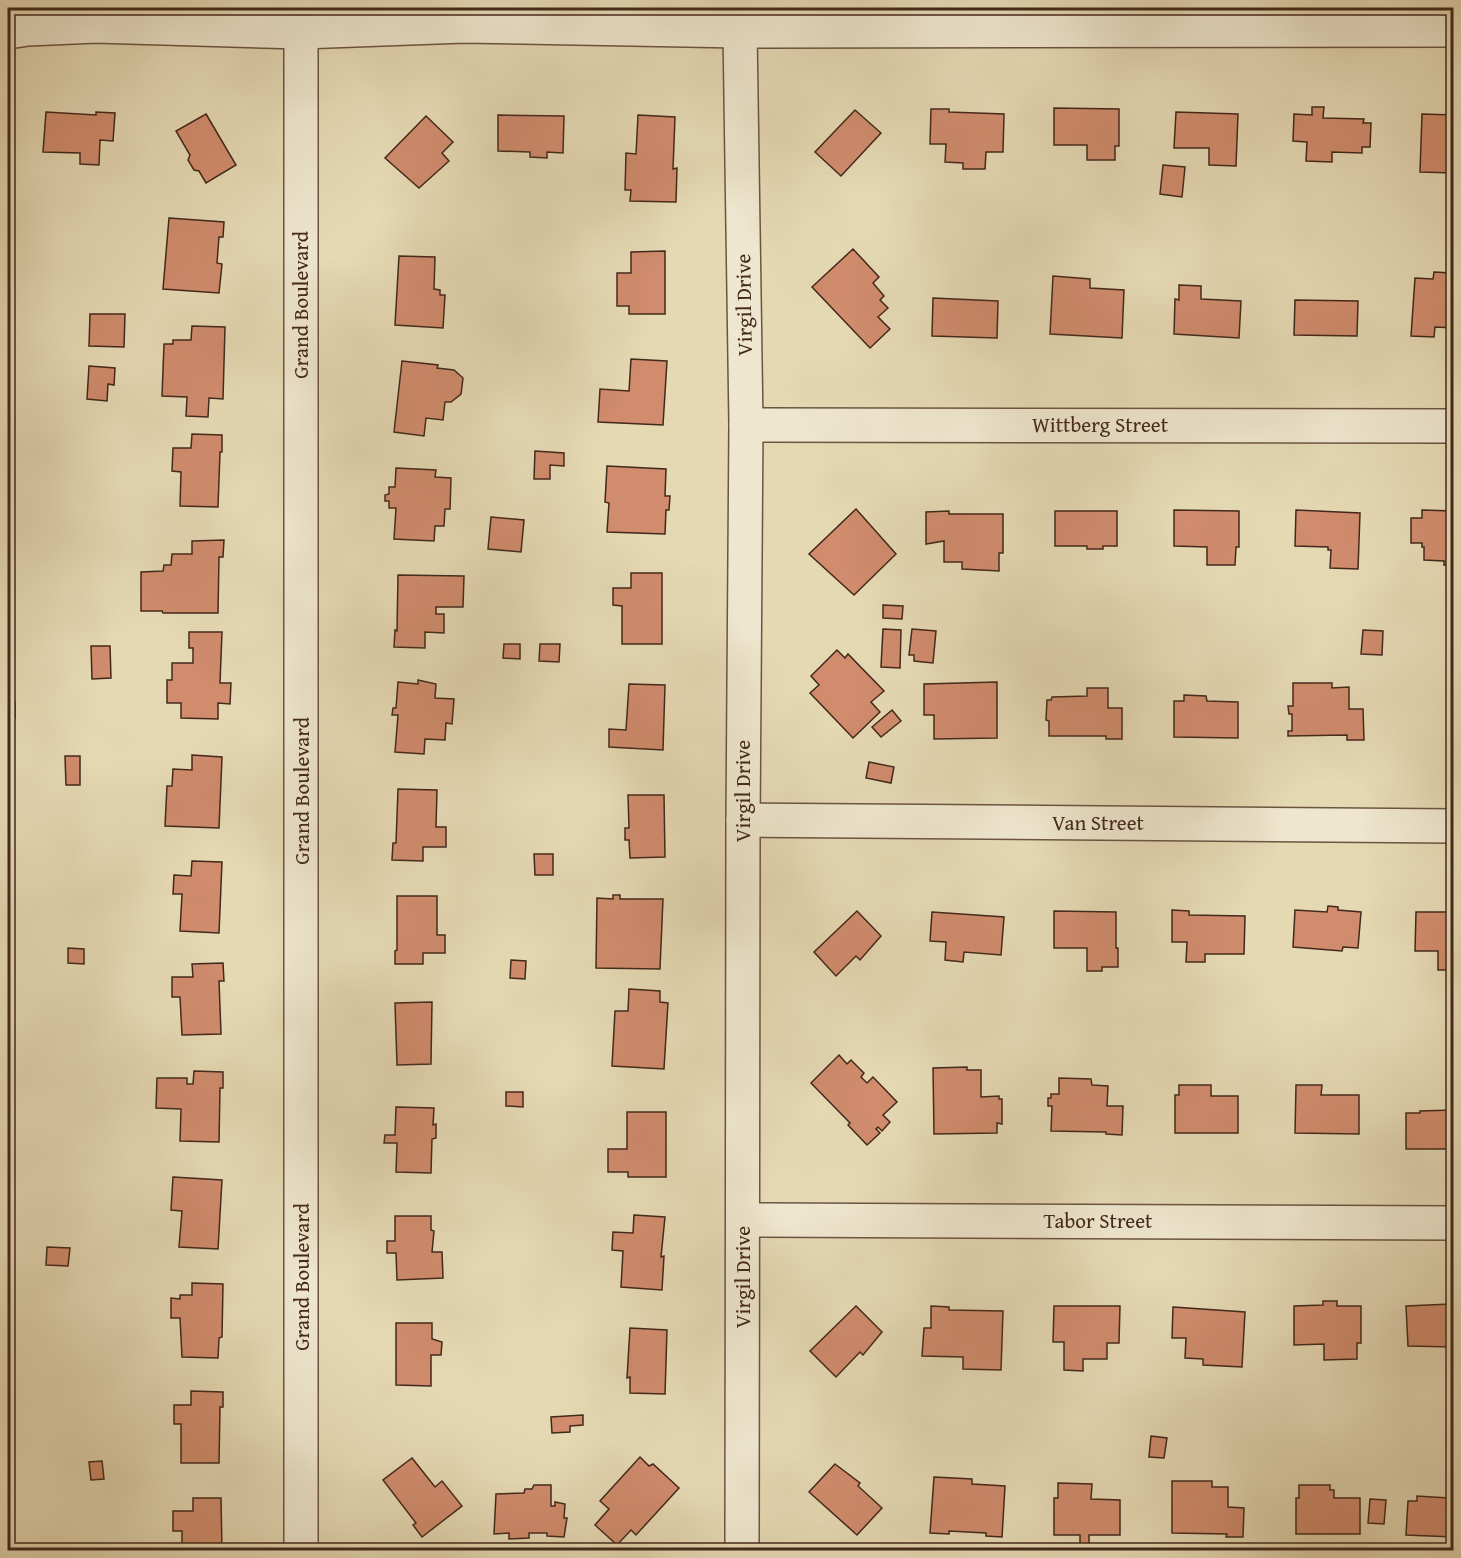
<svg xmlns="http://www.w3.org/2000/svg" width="1461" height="1558" viewBox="0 0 1461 1558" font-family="'Gentium Book Plus',serif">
	<rect width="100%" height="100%" fill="#e5d9b4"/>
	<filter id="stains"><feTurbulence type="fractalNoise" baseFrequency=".00333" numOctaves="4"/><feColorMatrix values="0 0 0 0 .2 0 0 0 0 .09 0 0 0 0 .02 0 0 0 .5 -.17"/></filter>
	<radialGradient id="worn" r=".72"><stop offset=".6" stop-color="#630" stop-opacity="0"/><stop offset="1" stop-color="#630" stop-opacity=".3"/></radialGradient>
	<g fill="#d08c6d" stroke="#43281b" stroke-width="1.5">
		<path d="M1312 107H1324L1323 118 1364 119 1363 123H1371L1370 147H1362V153L1332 152V162L1306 161 1307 142 1293 141 1294 114 1312 115Z"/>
		<path d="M1054 108 1119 109V146H1115V160H1087V145H1054Z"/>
		<path d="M931 109H949V112L1004 114 1003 152H986L985 169H963V163L945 162 946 144H930Z"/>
		<path d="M855 110 881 133 841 176 815 152Z"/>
		<path d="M46 112 96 115V112L115 113 113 141 100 140 99 165 80 164V153L43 152Z"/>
		<path d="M1176 112 1238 114 1236 166 1209 165V148H1174Z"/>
		<path d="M206 114 236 165 206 183 199 171 194 170 188 160 190 155 176 131Z"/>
		<path d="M1422 114 1454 115V173L1420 172Z"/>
		<path d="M498 115 564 116 563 153 547 152V158L530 157V152L498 151Z"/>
		<path d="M638 115 675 117 673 169 677 168 676 202 630 201 631 190H625L626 153 636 154Z"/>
		<path d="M426 116 453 142 442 153 449 161 419 188 385 158Z"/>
		<path d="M1163 165 1185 167 1182 197 1160 194Z"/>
		<path d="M169 218 224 222 223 237H219L217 263 222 264 219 293 163 289Z"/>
		<path d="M853 249 879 277 873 283 884 296 880 300 888 308 878 317 890 329 870 348 812 287Z"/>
		<path d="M665 251V314H629V306H617V273H631V252Z"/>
		<path d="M399 256 435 257 434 289 440 290V295H445L443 328 395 325Z"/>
		<path d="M1434 272 1451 273 1450 288H1454V328L1435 327 1434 337 1411 336 1415 278 1433 279Z"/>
		<path d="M1053 276 1090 279V288L1124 290 1122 338 1050 334Z"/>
		<path d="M1179 285 1201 286V299L1241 301 1239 338 1174 334 1175 299 1179 300Z"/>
		<path d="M933 298 998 301 997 338 932 336Z"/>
		<path d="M1295 300 1358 301 1357 336 1294 335Z"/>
		<path d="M90 314H125L124 347 89 346Z"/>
		<path d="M192 326 225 327 223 399 209 398 208 417 186 416 187 397 162 396 164 344H173V340H191Z"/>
		<path d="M8 329 10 330 8 366Z"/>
		<path d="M631 359 667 361 663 425 598 422 600 389 629 391Z"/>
		<path d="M402 361 438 365 437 368 454 370 463 378 461 394 451 402H445L443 420 426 418 424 436 394 432Z"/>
		<path d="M89 366 115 368 114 385 108 384 107 401 87 399Z"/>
		<path d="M192 434 222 435V452H220L218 507 180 506 181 472 172 471 173 448H191Z"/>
		<path d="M535 451 564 453V466L550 465V479H534Z"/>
		<path d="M8 452 14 460 12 478 8 477Z"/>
		<path d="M607 466 666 469 665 496H670L669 510H666L665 534 607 532 609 503 605 502Z"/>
		<path d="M396 468 436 470 435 477 451 478 450 509H445L444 526H435L434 541 394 539 396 508H389V501H385V495L389 494V487H395Z"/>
		<path d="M856 509 896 554 854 595 809 554Z"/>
		<path d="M1174 510 1239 511V547H1236L1235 565H1207V547L1174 546Z"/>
		<path d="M1296 510 1360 513 1358 569 1330 568 1331 550H1328V547L1295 546Z"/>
		<path d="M1422 510 1454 511V566L1444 565V561L1424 560V547H1422V543H1411V518H1422Z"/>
		<path d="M949 511V514H1003V553H999V571L962 569V562H944V541L926 544V512Z"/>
		<path d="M1055 511H1117V546H1103V549H1087V546H1055Z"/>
		<path d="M491 517 524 520 521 552 488 549Z"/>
		<path d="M224 540 223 557H219L218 613H163L162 611H141V572L163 571 164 565H171L172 554H192V541Z"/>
		<path d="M631 573H662V644H622V606L613 605V588H631Z"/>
		<path d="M398 575 464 576 463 607H436V614H444V633L425 632V648L394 647 395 630 397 631Z"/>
		<path d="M883 605 903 606 902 619 883 618Z"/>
		<path d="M883 629 901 630 900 668 881 667Z"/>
		<path d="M912 629 936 631 933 663 914 661V655H909Z"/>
		<path d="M1363 630 1383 631 1382 655 1361 654Z"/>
		<path d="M189 632H222L220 683H231L230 704 218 703V719L181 718V703H167V680H172V663H193V648H189Z"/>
		<path d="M504 644H520V659L503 658Z"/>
		<path d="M540 644H560L559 662 539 661Z"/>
		<path d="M91 646H110L111 678 92 679Z"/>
		<rect x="8" y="648" width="6" height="39"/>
		<path d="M837 650 845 658 848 654 884 691 871 702 880 712 853 738 810 693 819 685 811 676Z"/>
		<rect x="1448" y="668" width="6" height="69"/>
		<path d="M418 680 436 684 435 698 454 699 452 724 446 723 445 740 425 739 424 754 395 752 398 715H392L393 708H396L398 682 418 684Z"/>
		<path d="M997 682V738L934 739V715H924V684Z"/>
		<path d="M1293 683H1332V688L1349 687V709H1363L1364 740H1347V735L1288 736V731H1292V714H1289L1288 706H1293Z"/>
		<path d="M629 684 665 685 663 750 609 747V729L626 730Z"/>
		<path d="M1087 688H1108V708H1122V739H1106V736H1049V721L1046 720 1047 700H1051L1052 697 1087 696Z"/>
		<path d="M1184 695 1206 696 1207 701 1238 702V738L1174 737V701H1184Z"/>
		<path d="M8 702H15V718L8 719Z"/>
		<path d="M892 710 901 721 881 737 872 727Z"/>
		<path d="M8 754H10L8 795Z"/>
		<path d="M192 755 222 757 219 828 165 826 167 786H172L173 769 192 770Z"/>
		<path d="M65 756H80V785H66Z"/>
		<path d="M869 762 894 767 891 783 866 778Z"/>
		<path d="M398 789 437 790 436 827H446V847H423V861L392 860 393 843H396Z"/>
		<path d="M628 795H664L665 857 630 858 629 840H625V828H629Z"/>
		<path d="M534 854H553V875H535Z"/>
		<path d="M192 861 222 862 219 933 180 931 182 894H173L174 875 191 876Z"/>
		<path d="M8 862 11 863 8 902Z"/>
		<path d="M613 895H620V899H663L660 969 596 968 597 898 613 899Z"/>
		<path d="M397 896H437V935H445V953H423V964H395V951L397 950Z"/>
		<path d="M1328 906 1338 907V910L1361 912 1358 948 1343 947 1342 951 1293 947 1295 910 1327 912Z"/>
		<path d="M1172 910 1189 911V915L1245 916 1244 954H1205V962H1186L1187 942H1172Z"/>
		<path d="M857 911 881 936 860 960 856 956 836 976 814 952Z"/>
		<path d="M1054 911 1116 912V948H1118V967H1102V971H1087V948H1054Z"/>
		<path d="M932 912 1004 917 1001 955 964 952 963 962 945 960 946 942 930 941Z"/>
		<path d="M1416 912H1454V970H1438V951H1415Z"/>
		<path d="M68 948 84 949V964L68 963Z"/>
		<path d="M511 960 526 961 525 979 510 978Z"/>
		<path d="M223 963 224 981H219L221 1034 182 1035 180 997H172V977H193L192 964Z"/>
		<path d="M629 989 660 991V1002L668 1003 664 1069 612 1066 615 1011H628Z"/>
		<path d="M432 1002 431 1064 397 1065 395 1003Z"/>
		<path d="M839 1055 847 1064 851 1060 864 1073 861 1077 867 1083 873 1077 897 1102 883 1115 890 1122 882 1131 878 1127 876 1129 880 1133 867 1145 848 1125 850 1123 811 1083Z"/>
		<path d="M967 1067V1070H981V1097L999 1096V1099H1002V1124L997 1123V1133L934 1134 933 1068Z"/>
		<path d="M194 1071 223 1072V1088H220L219 1142 180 1141 181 1109 156 1108 157 1078H187V1084H193Z"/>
		<path d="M1059 1078 1091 1079 1092 1085 1108 1086 1107 1106H1123L1122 1135 1106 1134V1132L1051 1131 1052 1106H1048V1098H1051V1094H1059Z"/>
		<path d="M1179 1085H1211V1096H1238V1133H1175V1095H1179Z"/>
		<path d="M1296 1085H1322L1321 1095H1359V1134L1295 1133Z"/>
		<path d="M506 1092H523V1107L506 1106Z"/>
		<path d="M396 1107 434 1108 433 1125 436 1124V1138L432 1139 431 1173 396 1172 397 1143H384L385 1135H395Z"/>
		<path d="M1454 1110V1149H1406V1113H1420V1111Z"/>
		<path d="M627 1112H666V1177H628V1172H608V1149H627Z"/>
		<path d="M173 1177 222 1180 218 1249 179 1247 182 1211 171 1210Z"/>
		<path d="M634 1215 665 1217 661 1257 664 1256 662 1290 621 1287 623 1251 612 1250 613 1232 633 1233Z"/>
		<path d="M395 1216H431V1230L434 1231 432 1252H442L443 1278 397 1280 396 1253H387V1241H395Z"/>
		<path d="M47 1247 70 1248 68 1266 46 1265Z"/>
		<path d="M192 1283 223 1284 222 1337 219 1338 218 1358 182 1357 180 1318H171V1298L180 1299V1295H192Z"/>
		<rect x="8" y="1285" width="1" height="39"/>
		<path d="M1323 1301H1337V1306H1361V1343H1357V1359L1324 1360V1344L1294 1345V1306L1323 1305Z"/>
		<path d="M1451 1304H1454V1347L1408 1346 1406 1306Z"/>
		<path d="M856 1306 882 1332 863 1355 860 1352 836 1377 810 1351Z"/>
		<path d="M931 1306 949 1307V1310L1003 1311 1001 1370 963 1369V1357L922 1356 924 1328H931Z"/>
		<path d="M1054 1306H1120L1119 1343H1107V1359H1083V1371L1064 1370V1342H1053Z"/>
		<path d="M1173 1307 1245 1312 1242 1367 1203 1365V1359L1185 1358 1186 1338H1172Z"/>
		<path d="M396 1323H432V1339L442 1342 441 1355H431V1386L396 1385Z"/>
		<path d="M630 1328 667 1330 665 1394 630 1393V1377L627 1378Z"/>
		<path d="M191 1391 223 1392V1407H220L219 1463H181V1424H174V1405H191Z"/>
		<path d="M583 1415V1425L570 1426V1432L552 1433 551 1417Z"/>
		<path d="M1151 1436 1167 1438 1164 1458 1149 1457Z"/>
		<path d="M640 1457 649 1466 653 1464 679 1488 636 1535 631 1530 617 1545 595 1525 609 1509 600 1501Z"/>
		<path d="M412 1458 435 1487 442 1481 462 1506 422 1537 413 1525 416 1523 383 1480Z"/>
		<path d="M102 1461 104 1479 91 1480 89 1462Z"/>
		<path d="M835 1464 860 1483 858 1486 882 1508 857 1535 809 1492Z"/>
		<path d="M934 1477 972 1479V1484L1005 1486 1002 1537 986 1536V1533L949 1531V1534L930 1533Z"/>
		<path d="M1450 1480H1454V1537L1406 1535 1408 1501H1417V1496L1449 1498Z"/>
		<path d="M1172 1481H1212V1487H1228V1507L1244 1508 1243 1537H1226L1227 1534 1172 1533Z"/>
		<path d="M1058 1483 1092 1484 1091 1499 1120 1500V1535H1089V1547H1080V1535H1054V1498H1058Z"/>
		<path d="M534 1485H551V1506H555V1502L565 1504 564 1518H567L564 1537 547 1536V1533H529V1538L509 1539V1533L494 1534 496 1494 524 1493 525 1489H532Z"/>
		<path d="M1299 1485H1330V1490H1334V1498H1360V1534H1296V1498H1299Z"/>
		<path d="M193 1498H221L222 1550H182V1531H173V1511H193Z"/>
		<path d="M1370 1499 1386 1500 1384 1524 1368 1523Z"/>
		<path d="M8 1500H12L8 1531Z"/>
	</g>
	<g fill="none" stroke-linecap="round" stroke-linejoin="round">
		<defs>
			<g id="minor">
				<path d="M740 31 746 425 743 820 742 1550"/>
				<path d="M8 32 28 29 96 26 301 32 464 26 740 31 1454 30"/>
				<path d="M301 32V1550"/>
				<path d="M746 425 1454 426"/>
				<path d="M743 820 1454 826"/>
				<path d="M743 1220 1454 1223"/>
			</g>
		</defs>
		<use href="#minor" stroke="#6c5441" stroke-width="36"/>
		<use href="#minor" stroke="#eee6ce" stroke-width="33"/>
	</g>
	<g text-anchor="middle" stroke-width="4.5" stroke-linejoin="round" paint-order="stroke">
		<g font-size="21" fill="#43281b" stroke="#eee6ce">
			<text transform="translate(301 305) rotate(-90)" y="7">Grand Boulevard</text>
			<text transform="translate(744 305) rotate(-91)" y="7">Virgil Drive</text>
			<text x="1100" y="432">Wittberg Street</text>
			<text transform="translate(302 791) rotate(-90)" y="7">Grand Boulevard</text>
			<text transform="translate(743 791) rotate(-90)" y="7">Virgil Drive</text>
			<text x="1098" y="830">Van Street</text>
			<text x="1098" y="1228">Tabor Street</text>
			<text transform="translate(302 1277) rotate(-90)" y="7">Grand Boulevard</text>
			<text transform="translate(743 1277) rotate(-90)" y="7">Virgil Drive</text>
		</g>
	</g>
	<rect width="1461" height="1558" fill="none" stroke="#e5d9b4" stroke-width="30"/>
	<rect x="9" y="9" width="1443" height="1540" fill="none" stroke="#43281b" stroke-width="3"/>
	<rect x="15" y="15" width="1431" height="1528" fill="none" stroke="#43281b" stroke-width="1.5"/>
	<rect width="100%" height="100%" filter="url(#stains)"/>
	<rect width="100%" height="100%" fill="url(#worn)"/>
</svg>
